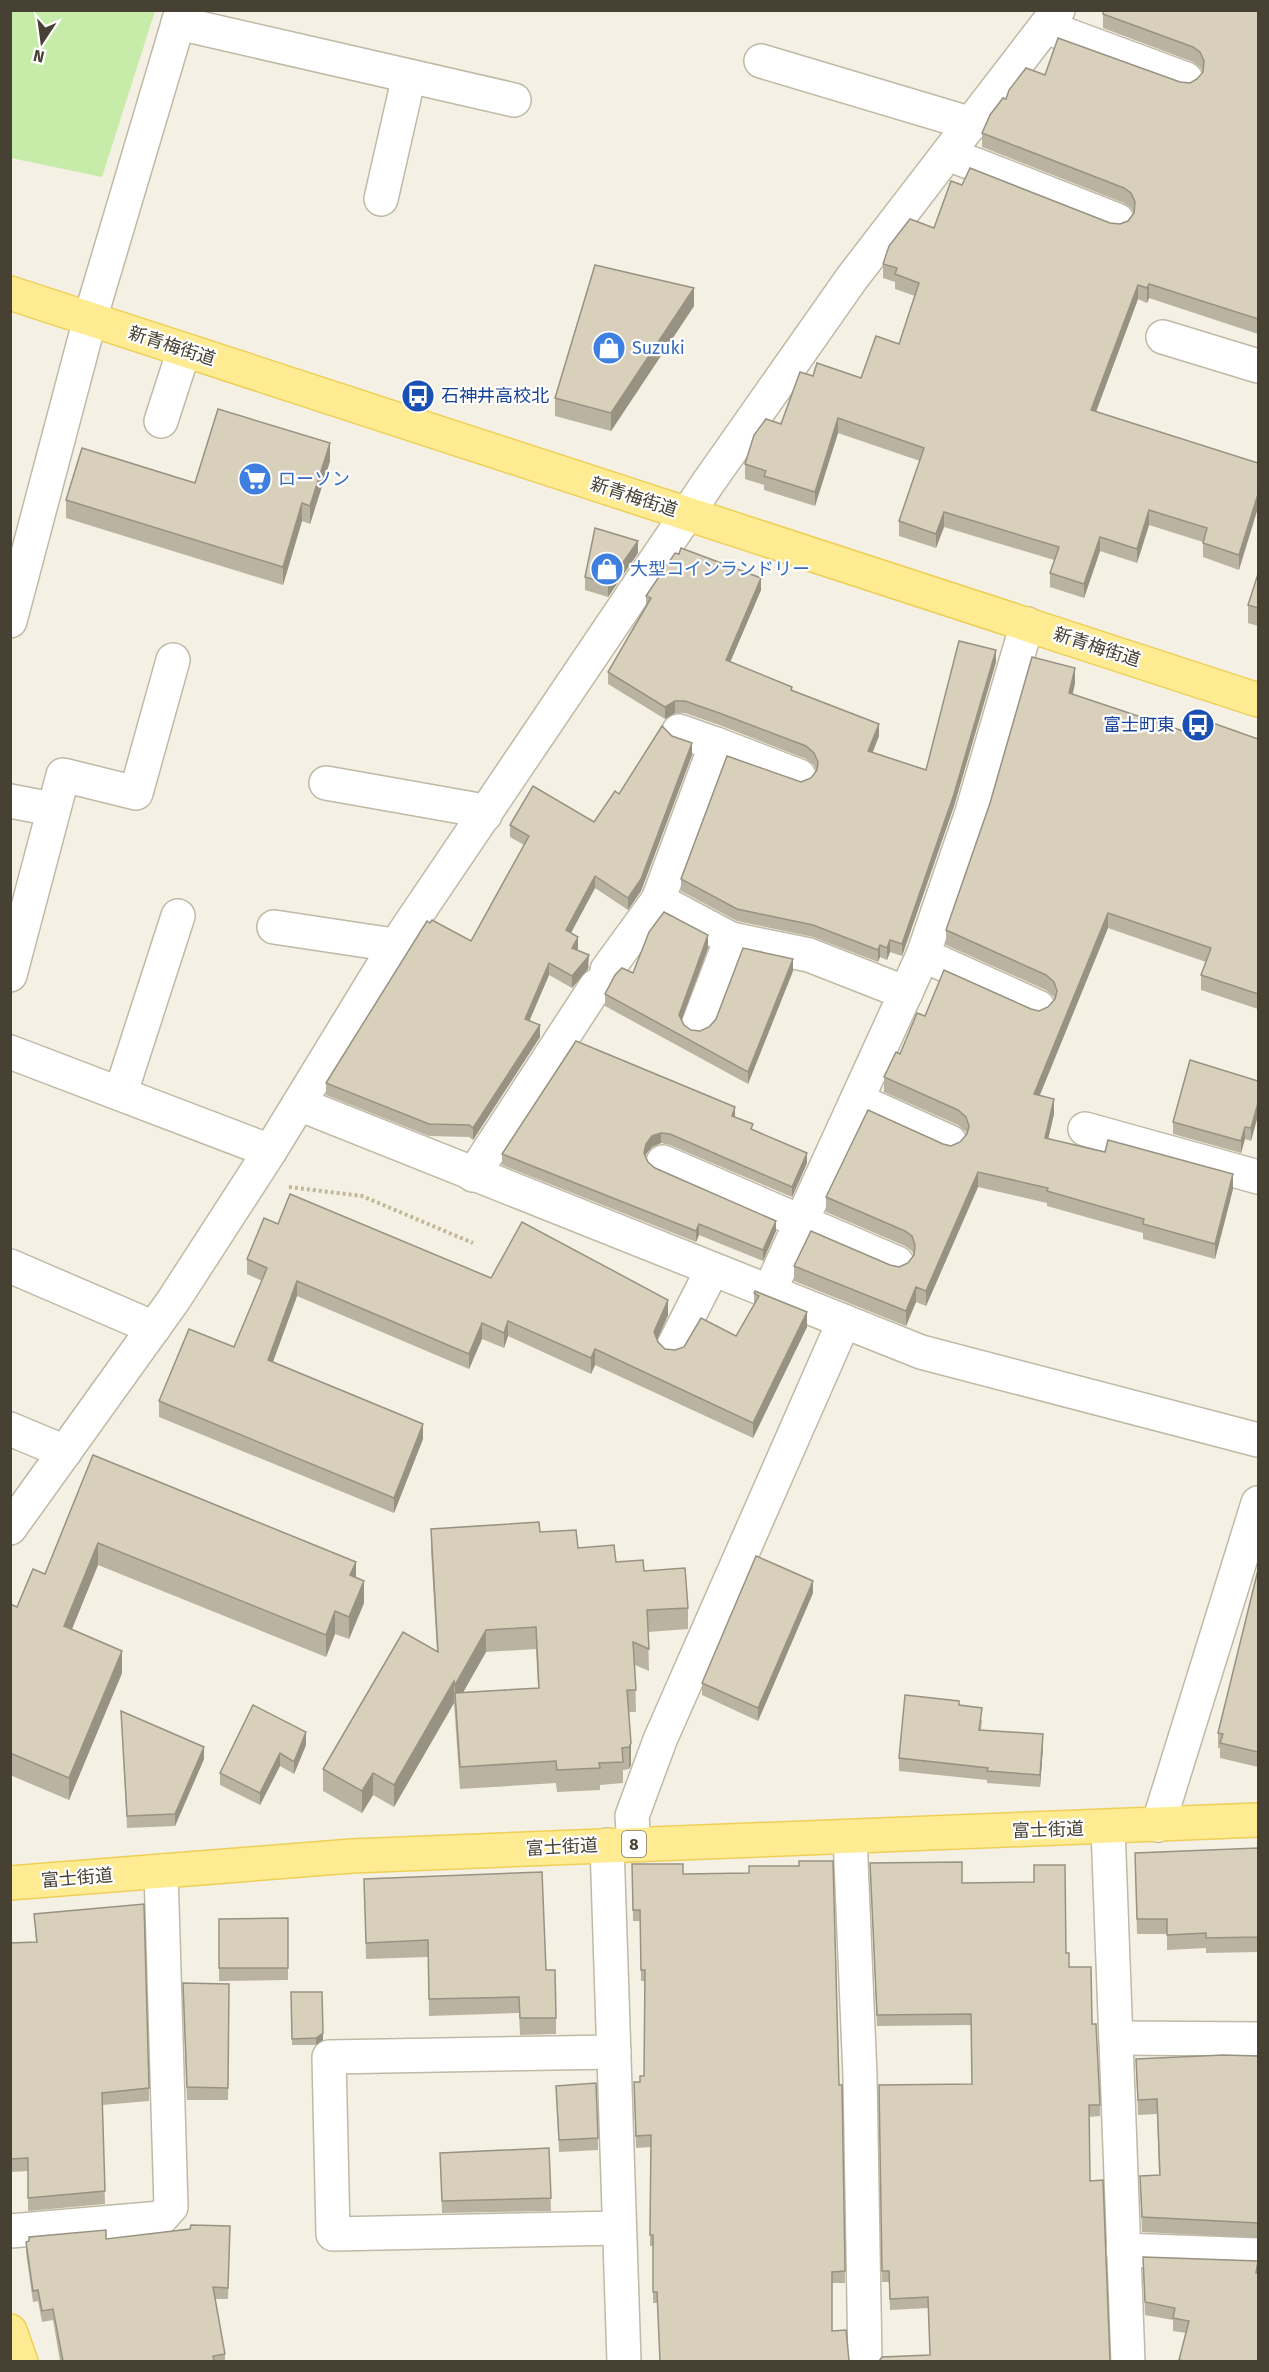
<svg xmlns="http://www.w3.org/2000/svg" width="1269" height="2372" viewBox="0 0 1269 2372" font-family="'Fira Sans','Noto Sans JP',sans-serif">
	<rect width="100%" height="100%" fill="#f4f0e4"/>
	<path fill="#c7eca9" d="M10 11H155L102 177 11 158Z"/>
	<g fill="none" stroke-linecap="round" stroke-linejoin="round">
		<defs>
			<g id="minor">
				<path d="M178 23 514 100"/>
				<path d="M1046 27 1186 79"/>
				<path d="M761 61 972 124"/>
				<path d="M948 154 1117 220"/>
				<path d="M381 199 409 76"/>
				<path d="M1163 337 1258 366"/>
				<path d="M161 421 184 350"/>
				<path d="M10 621 90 319 182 10"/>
				<path d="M679 731 716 744"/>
				<path d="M326 783 473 809 485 815"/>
				<path d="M10 801 52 809"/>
				<path d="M658 900 731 939 809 955 906 993"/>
				<path d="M274 927 387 944 394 948"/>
				<path d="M923 955 1038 1007"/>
				<path d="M607 970 658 900 716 744 799 776"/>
				<path d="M10 975 63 775 136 793 173 660"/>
				<path d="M698 1025 731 939"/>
				<path d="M10 1052 270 1151"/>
				<path d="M121 1092 178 916"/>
				<path d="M857 1100 950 1142"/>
				<path d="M299 1104 921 1352 1258 1440"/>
				<path d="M1085 1129 1258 1177"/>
				<path d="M663 1162 897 1263"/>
				<path d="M473 1175 596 986"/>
				<path d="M10 1266 154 1328"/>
				<path d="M769 1292 923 955 972 812 1027 624"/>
				<path d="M673 1347 712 1270"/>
				<path d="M10 1429 65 1452"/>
				<path d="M10 1528 173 1301 270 1151 394 948 708 483 852 278 1058 10"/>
				<path d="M1158 1825 1258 1503"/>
				<path d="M1108 1828 1128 2362"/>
				<path d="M850 1837 860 2076 865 2362"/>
				<path d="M634 1844 632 1816 660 1740 844 1321"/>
				<path d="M607 1845 624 2362"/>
				<path d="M1116 2038 1258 2039"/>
				<path d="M614 2052 329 2057 333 2234 619 2228"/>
				<path d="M10 2231 161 2218 171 2207 161 1871"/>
				<path d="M1123 2250 1258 2255"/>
			</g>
			<g id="major">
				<path d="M10 293 1258 700"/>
				<path d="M10 1883 352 1856 1258 1820"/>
				<path d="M10 2331 21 2362"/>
			</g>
		</defs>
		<use href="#minor" stroke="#c0b9a6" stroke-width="36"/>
		<use href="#major" stroke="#eed058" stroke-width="36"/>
		<path stroke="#c3b796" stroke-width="4" stroke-dasharray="3 3" stroke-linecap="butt" d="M289 1187 362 1196 473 1243"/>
		<use href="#minor" stroke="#fff" stroke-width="33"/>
		<use href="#major" stroke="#ffeb92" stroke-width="33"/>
	</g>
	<g fill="#bbb3a1" fill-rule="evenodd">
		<path d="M1258 10V334L1149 298 1147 303 1138 299 1096 412 1258 463 1239 570 1203 557V542L1149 525 1137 563 1100 551 1084 598 1050 587V573L1054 560 944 527 936 548 899 536V521L920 461 838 433 815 506 764 490V485L745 479V464L781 424 813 376 861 378 899 344 915 296 895 289V282L883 278V264L934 228 962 185 1110 223 1120 224 1128 221 1134 213 1131 208 1124 203 982 147V133L1006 99 1045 75 1190 83 1197 79 1203 72 1200 67 1193 62 1103 28V14Z"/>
		<path d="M694 306 611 431 555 416V398Z"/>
		<path d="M330 461 310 524 302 521 283 585 66 518V500L195 483Z"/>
		<path d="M638 553 608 597 585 590V577Z"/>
		<path d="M1258 574V626L1248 623V605Z"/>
		<path d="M761 590 730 662 792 690 879 736 873 752 926 770 996 662 954 806 902 956 890 952 887 960 880 957 878 962 813 937 737 921 681 891V879L801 782 811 778 816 771 814 765 806 759 722 726 685 713H675L665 719 608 684V672L646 606V596Z"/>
		<path d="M1075 683 1073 694 1204 738 1258 739V1009L1201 990V975L1206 962 1108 928 1040 1095 1054 1114 1048 1138 1233 1189 1215 1259 1143 1239V1233L1047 1206V1203L978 1187 926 1306 916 1302 906 1326 794 1281V1266L890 1265 899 1267 908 1263 914 1256 912 1251 905 1246 826 1212V1197L943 1144 951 1146 960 1142 967 1135 966 1132 958 1125 884 1092V1077L925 1016 1031 1009 1039 1011 1048 1007 1055 1000 1054 997 1046 990 946 945V930Z"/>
		<path d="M692 755 641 891 628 910 595 888 571 933 578 949V950L589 967 588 969 572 988 549 975 529 1021 540 1037 473 1140 469 1137 429 1136 326 1095V1083L471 941 524 845 510 837V825L594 822 619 794Z"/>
		<path d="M708 948 682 1020 684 1025 691 1030 700 1031 709 1027 793 971 748 1084 605 1006V994L633 973Z"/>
		<path d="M1258 1081 1251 1141 1245 1139 1241 1153 1173 1134V1122Z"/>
		<path d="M735 1117 753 1130 807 1163 792 1197 670 1145 661 1143 652 1147 646 1154V1157L648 1162 655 1168 776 1231 763 1261 699 1235 696 1242 502 1165V1154Z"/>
		<path d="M278 1224 491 1278 668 1315 657 1341 665 1349 675 1350 736 1336 754 1304V1293L807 1327 753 1438 595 1365 591 1374 508 1336 504 1348 482 1339 469 1369 297 1296 273 1362 423 1439 394 1513 159 1417V1401L234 1347 262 1281 247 1274V1259Z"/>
		<path d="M93 1455 356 1577 364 1603 349 1639 335 1634 326 1657 98 1565 71 1630 122 1673 69 1800 10 1775V1604L17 1607 45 1574Z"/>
		<path d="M431 1529 540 1532 578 1548 644 1571 688 1608V1629L648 1632 649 1671 635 1665 636 1712H629L631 1765 629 1769 623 1770V1783L600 1785V1790L557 1792 556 1783 460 1789 454 1703 394 1807 373 1795 362 1813 323 1791V1769L437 1651 431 1551ZM536 1649 538 1688 463 1692 486 1652Z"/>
		<path d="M1258 1570V1767L1220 1758V1748H1218V1733Z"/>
		<path d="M813 1593 758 1721 702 1695V1683Z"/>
		<path d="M959 1705 982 1720 981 1730 1043 1747 1040 1787 987 1783V1780L899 1771V1758Z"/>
		<path d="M121 1711 204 1759 175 1826 127 1828Z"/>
		<path d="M306 1745 294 1774 280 1766 260 1805 220 1785V1773Z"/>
		<path d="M1258 1848V1952L1206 1953V1948L1167 1950V1934H1137L1135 1853Z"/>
		<path d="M870 1863 962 1883 1066 1953 1069 1967 1092 2024 1100 2105V2116L1089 2117 1090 2181 930 2355 928 2308 890 2310 889 2282H882L879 2085 972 2084 971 2025 877 2026Z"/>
		<path d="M632 1864 683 1874 839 2085H842L845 2283H832V2331L849 2360 657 2303H653V2246H650L651 2147 636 2148 634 2093 644 2076 645 1981H641L640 1921H633Z"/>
		<path d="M364 1879 546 1970 556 2018V2034L520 2035 519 2013 429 2016 428 1957 366 1959Z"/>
		<path d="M34 1914 149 2088V2101L102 2105 105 2204 28 2211V2171L10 2172V1943L36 1942Z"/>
		<path d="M288 1918V1980L219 1981V1919Z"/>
		<path d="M229 1984 228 2100H187L183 1995Z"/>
		<path d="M291 1992 323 2040 316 2045H292Z"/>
		<path d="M1258 2056V2238L1142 2232 1140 2176 1159 2175 1157 2114 1138 2115 1136 2059Z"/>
		<path d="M556 2086 598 2138V2150L559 2152Z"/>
		<path d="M549 2148 551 2211 442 2213 440 2153Z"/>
		<path d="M230 2226 228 2299H215L225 2354V2361H60L53 2320 42 2322 38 2301 33 2302 26 2253V2242L106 2239Z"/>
		<path d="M1143 2257 1258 2261V2361H1179L1186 2333 1173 2331V2320L1145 2315Z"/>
	</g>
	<g fill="#989283">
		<path d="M1149 284V298L1147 303V288Z"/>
		<path d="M1138 285V299L1091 425V410Z"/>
		<path d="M694 288V306L611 431V413Z"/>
		<path d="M838 418V433L815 506V492Z"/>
		<path d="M330 443V461L310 524V506Z"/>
		<path d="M1258 494V508L1239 570V555Z"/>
		<path d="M302 503V521L283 585V567Z"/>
		<path d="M1149 510V525L1137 563V549Z"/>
		<path d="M944 512V527L936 548V534Z"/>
		<path d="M1100 537V551L1084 598V584Z"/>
		<path d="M638 541V553L608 597V584Z"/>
		<path d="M761 578V590L726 672V660Z"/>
		<path d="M996 650V662L954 806 902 956V944Z"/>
		<path d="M1075 668V683L1069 708V693Z"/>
		<path d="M675 701V713L665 719V707Z"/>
		<path d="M879 724V736L868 763V751Z"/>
		<path d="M692 743V755L641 891 628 910V898Z"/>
		<path d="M595 876V888L566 942V930Z"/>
		<path d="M1108 913V928L1034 1109V1094Z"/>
		<path d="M708 935V948L679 1027V1015Z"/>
		<path d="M578 937V949L572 960V948Z"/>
		<path d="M890 940V952L887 960V948Z"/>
		<path d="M880 945V957L878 962V950Z"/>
		<path d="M589 955 588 969 572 988V976Z"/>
		<path d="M793 959V971L748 1084V1072Z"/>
		<path d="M549 963V975L525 1031V1019Z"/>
		<path d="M540 1025V1037L473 1140V1128Z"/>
		<path d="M1054 1099V1114L1045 1153V1138Z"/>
		<path d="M1258 1103V1116L1251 1141V1128Z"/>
		<path d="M735 1107V1117L732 1116Z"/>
		<path d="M1245 1127V1139L1241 1153V1141Z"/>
		<path d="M661 1133V1143L652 1147 646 1154 644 1164V1153L646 1144 652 1136Z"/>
		<path d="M807 1153V1163L792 1197V1187Z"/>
		<path d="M978 1172V1187L926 1306V1291Z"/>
		<path d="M1233 1174V1189L1215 1259V1244Z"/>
		<path d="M776 1221V1231L763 1261V1250Z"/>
		<path d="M699 1224V1235L696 1242V1231Z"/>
		<path d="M297 1281V1296L268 1375V1360Z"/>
		<path d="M916 1287V1302L906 1326V1311Z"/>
		<path d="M668 1300V1315L654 1347V1332Z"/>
		<path d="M807 1312V1327L753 1438V1423Z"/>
		<path d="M508 1321V1336L504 1348V1333Z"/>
		<path d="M482 1323V1339L469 1369V1354Z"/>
		<path d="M595 1349V1365L591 1374V1358Z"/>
		<path d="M423 1424V1439L394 1513V1498Z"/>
		<path d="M98 1543V1565L64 1649V1626Z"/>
		<path d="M356 1562V1584L350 1575Z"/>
		<path d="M364 1581V1603L349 1639V1617Z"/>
		<path d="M813 1581V1593L758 1721V1708Z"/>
		<path d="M335 1611V1634L326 1657V1635Z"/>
		<path d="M486 1630V1652L456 1705 455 1693V1707V1685Z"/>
		<path d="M122 1651V1673L69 1800V1778Z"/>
		<path d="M454 1681V1703L394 1807V1785Z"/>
		<path d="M306 1732V1745L294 1774V1762Z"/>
		<path d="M1043 1734V1747L1040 1787V1775Z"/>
		<path d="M631 1743V1765L629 1769V1747Z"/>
		<path d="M204 1747V1759L175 1826V1814Z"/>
		<path d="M280 1753V1766L260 1805V1793Z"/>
		<path d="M373 1773V1795L362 1813V1791Z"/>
		<path d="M323 2033V2040L316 2045V2038Z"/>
	</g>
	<g fill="#d9d0bb" stroke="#989283" stroke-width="1.5">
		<path d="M1104 10H1258V319L1149 284 1147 288 1138 285 1091 410 1258 463V494L1239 555 1203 543 1207 528 1149 510 1137 549 1100 537 1084 584 1050 573 1059 547 944 512 936 534 899 521 924 448 838 418 815 492 764 476 766 471 745 464 754 435 766 419 781 424 800 372 813 376 817 363 861 378 876 336 899 344 919 283 895 274 897 268 883 264 889 246 910 219 934 228 951 181 962 185 970 168 1110 223 1120 224 1128 221 1134 213 1135 202 1131 193 1124 188 982 133 990 115 1003 98 1006 99 1009 90 1026 68 1045 75 1058 38 1180 82 1190 83 1197 79 1203 72 1204 61 1200 52 1193 47 1103 14Z"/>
		<path d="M595 265 694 288 611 413 555 398Z"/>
		<path d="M218 409 330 443 310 506 302 503 283 567 66 500 82 448 195 483Z"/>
		<path d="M595 528 638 541 608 584 585 577Z"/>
		<path d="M681 548 761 578 726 660 792 687 791 690 879 724 868 751 926 770 959 641 996 650 954 794 902 944 890 940 887 948 880 945 878 950 813 925 737 909 681 879 727 756 801 782 811 778 817 770 818 762 814 753 806 746 722 714 685 701H675L665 707 608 672 651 598 646 596 675 553 679 554Z"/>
		<path d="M1258 574V608L1248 605Z"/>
		<path d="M1032 657 1075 668 1069 693 1204 738 1210 722 1258 739V994L1201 975 1211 948 1108 913 1034 1094 1054 1099 1045 1138 1105 1152 1108 1140 1233 1174 1215 1244 1143 1224 1144 1219 1047 1191 1048 1188 978 1172 926 1291 916 1287 906 1311 794 1266 811 1231 890 1265 899 1267 908 1263 914 1255 915 1245 912 1236 905 1231 826 1197 868 1110 943 1144 951 1146 960 1142 967 1134 969 1126 966 1117 958 1110 884 1077 896 1052 900 1054 917 1013 925 1016 944 970 1031 1009 1039 1011 1048 1007 1055 999 1057 991 1054 982 1046 975 946 930 990 803Z"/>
		<path d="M662 726 672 736 692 743 641 879 628 898 595 876 566 930 578 937 572 948 589 955 588 957 572 976 549 963 525 1019 540 1025 473 1128 469 1125 429 1124 326 1083 427 921 430 923 432 920 471 941 529 836 510 825 533 786 594 822 615 791 619 794Z"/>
		<path d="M664 912 708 935 679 1015 684 1025 691 1030 700 1031 709 1027 716 1019 743 948 793 959 748 1072 605 994 615 975 622 968 633 973 649 932Z"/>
		<path d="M576 1041 735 1107 732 1116 753 1124 751 1129 807 1153 792 1187 670 1134 661 1133 652 1136 646 1144 644 1153 648 1162 655 1168 776 1221 763 1250 699 1224 696 1231 502 1154Z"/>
		<path d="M1190 1060 1258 1081V1103L1251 1128 1245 1127 1241 1141 1173 1122Z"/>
		<path d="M290 1194 491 1278 522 1222 668 1300 654 1332 658 1342 665 1349 675 1350 684 1347 701 1318 736 1336 759 1296 754 1293 755 1291 807 1312 753 1423 595 1349 591 1358 508 1321 504 1333 482 1323 469 1354 297 1281 268 1360 423 1424 394 1498 159 1401 189 1329 234 1347 267 1268 247 1259 264 1218 278 1224Z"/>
		<path d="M93 1455 356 1562 350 1575 364 1581 349 1617 335 1611 326 1635 98 1543 64 1626 122 1651 69 1778 10 1753V1604L17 1607 33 1569 45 1574Z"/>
		<path d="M539 1522 540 1532 576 1530 578 1548 614 1545 616 1562 643 1560 644 1571 685 1568 688 1608 647 1610 649 1649 633 1642 636 1690H627L631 1743 629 1747 622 1748 623 1762 599 1763 600 1768 557 1770 556 1761 460 1767 455 1693 539 1688 536 1627 486 1630 455 1685 454 1681 394 1785 373 1773 362 1791 323 1769 403 1632 438 1652 431 1529Z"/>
		<path d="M756 1556 813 1581 758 1708 702 1683Z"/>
		<path d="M1258 1570V1752L1220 1743 1223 1734 1218 1733Z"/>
		<path d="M905 1695 959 1701V1705L982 1708 979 1730 1043 1734 1040 1775 987 1771 988 1768 899 1758Z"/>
		<path d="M253 1705 306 1732 294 1762 280 1753 260 1793 220 1773Z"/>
		<path d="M121 1711 204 1747 175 1814 127 1816Z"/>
		<path d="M1258 1848V1937L1206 1938V1933L1167 1935V1919H1137L1135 1853Z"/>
		<path d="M799 1861H833L839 2085H842L845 2271 832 2272V2331L846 2330 849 2360 850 2361H660L657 2292H653V2235H650L651 2135 636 2136 634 2082H640V2076H644L645 1970H641L640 1910H633L632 1864H683V1874L749 1873V1866H799Z"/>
		<path d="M962 1862V1883L1034 1882V1865H1065L1066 1953H1069V1967H1091L1092 2024H1096L1100 2105H1089L1090 2181 1103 2180 1110 2361H879L882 2357 930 2355 928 2297 890 2299 889 2271H882L879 2085 972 2084 971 2014 877 2015 870 1863Z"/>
		<path d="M542 1872 546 1970H555L556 2018H520L519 1997 429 1999 428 1940 366 1943 364 1879Z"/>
		<path d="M144 1904 149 2088 102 2093 105 2191 28 2198V2158L10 2159V1943L37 1942 34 1914Z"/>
		<path d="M288 1918V1968H219V1919Z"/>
		<path d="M183 1983 229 1984 228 2088 187 2087Z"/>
		<path d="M291 1992H322L323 2033 316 2038 292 2039Z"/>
		<path d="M1223 2055 1258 2056V2223L1142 2217 1140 2176 1160 2175 1157 2099 1138 2100 1136 2059Z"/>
		<path d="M596 2083 598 2138 559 2140 556 2086Z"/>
		<path d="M549 2148 551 2198 442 2201 440 2153Z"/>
		<path d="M191 2225 230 2226 228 2288 213 2287 225 2354 213 2356 214 2361H63L53 2309 42 2311 38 2290 33 2291 26 2242 29 2241V2237L106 2230V2239L190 2229Z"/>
		<path d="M1143 2257 1258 2261 1256 2273H1258V2361H1185L1179 2360 1189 2321 1173 2318 1175 2308 1145 2302Z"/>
	</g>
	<defs>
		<symbol id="shop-disc" viewBox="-11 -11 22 22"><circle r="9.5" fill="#3f7fe0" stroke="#fff"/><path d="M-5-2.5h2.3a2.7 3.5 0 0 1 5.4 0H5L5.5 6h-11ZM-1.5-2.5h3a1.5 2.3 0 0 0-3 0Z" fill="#fff"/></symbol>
		<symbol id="bus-disc" viewBox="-11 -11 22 22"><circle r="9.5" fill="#1a4fb4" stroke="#fff"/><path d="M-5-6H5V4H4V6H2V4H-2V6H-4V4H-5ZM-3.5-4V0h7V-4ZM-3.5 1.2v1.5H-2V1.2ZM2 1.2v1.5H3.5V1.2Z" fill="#fff"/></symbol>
		<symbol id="supermarket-disc" viewBox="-11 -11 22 22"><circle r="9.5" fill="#3f7fe0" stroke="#fff"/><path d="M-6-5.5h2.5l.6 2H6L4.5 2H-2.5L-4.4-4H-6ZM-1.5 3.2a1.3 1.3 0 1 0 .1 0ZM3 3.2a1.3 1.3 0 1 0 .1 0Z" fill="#fff"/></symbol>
	</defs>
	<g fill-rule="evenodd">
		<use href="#shop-disc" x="590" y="329" width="38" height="38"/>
		<use href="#bus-disc" x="399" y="377" width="38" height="38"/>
		<use href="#supermarket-disc" x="236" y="460" width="38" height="38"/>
		<use href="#shop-disc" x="588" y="550" width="38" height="38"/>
		<use href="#bus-disc" x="1179" y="706" width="38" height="38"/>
	</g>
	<g text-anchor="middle" stroke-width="4.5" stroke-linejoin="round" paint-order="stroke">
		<rect fill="#fff" stroke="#7e7a70" stroke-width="1.5" x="622" y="1831" width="24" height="26" rx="4.5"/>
		<g font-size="16" font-weight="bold" fill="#464133">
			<text x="634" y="1850">8</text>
		</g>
		<g font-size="18" fill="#464133" stroke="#fff">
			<text transform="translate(172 346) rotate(18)" y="6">新青梅街道</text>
			<text transform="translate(634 497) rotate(18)" y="6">新青梅街道</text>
			<text transform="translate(1097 647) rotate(18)" y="6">新青梅街道</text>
			<text transform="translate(1048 1830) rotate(-2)" y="6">富士街道</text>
			<text transform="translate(562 1847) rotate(-3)" y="6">富士街道</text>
			<text transform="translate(77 1878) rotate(-5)" y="6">富士街道</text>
		</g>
		<g font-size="18" fill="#366cbe" stroke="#fff" text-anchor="start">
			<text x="632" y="354">Suzuki</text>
			<text x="278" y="485">ローソン</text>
			<text x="630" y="575">大型コインランドリー</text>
		</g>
		<g font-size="18" fill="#164399" stroke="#fff" text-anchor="start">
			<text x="441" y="402">石神井高校北</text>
			<text x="1175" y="731" text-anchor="end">富士町東</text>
		</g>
	</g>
	<rect width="1269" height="2372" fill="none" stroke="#464133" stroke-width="24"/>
	<g transform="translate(42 42) rotate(193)" stroke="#ffffff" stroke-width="4.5" paint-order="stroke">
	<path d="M0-4.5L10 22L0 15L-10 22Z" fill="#464133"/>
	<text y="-9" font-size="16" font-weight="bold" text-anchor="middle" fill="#464133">N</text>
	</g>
</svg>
